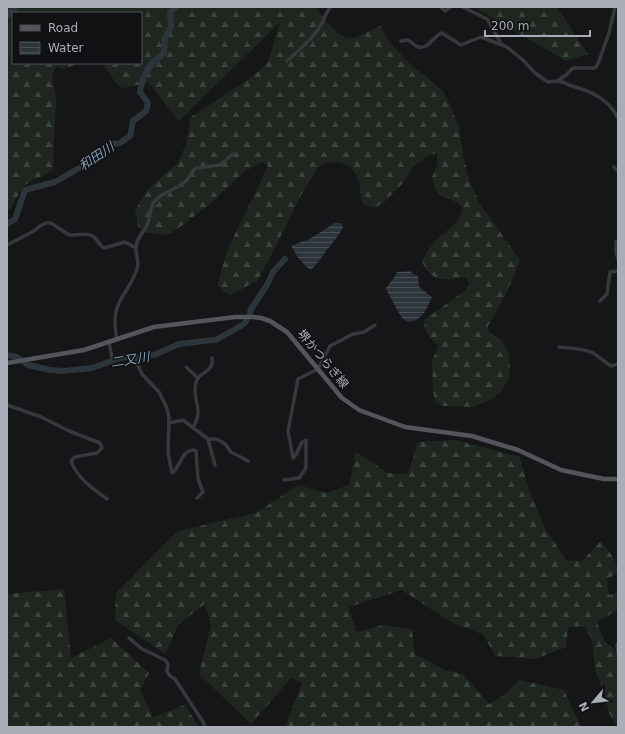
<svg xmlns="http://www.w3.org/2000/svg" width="625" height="734" viewBox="0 0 625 734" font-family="'DejaVu Sans','Noto Sans JP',sans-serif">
	<defs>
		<pattern id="forest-firs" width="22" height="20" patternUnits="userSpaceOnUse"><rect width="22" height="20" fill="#1e261f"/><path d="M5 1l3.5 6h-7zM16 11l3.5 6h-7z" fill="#3c433d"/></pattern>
		<pattern id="water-rules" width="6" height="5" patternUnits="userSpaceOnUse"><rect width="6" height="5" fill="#2c353c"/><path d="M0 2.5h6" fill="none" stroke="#485056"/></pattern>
	</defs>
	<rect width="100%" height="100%" fill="#161618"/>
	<g fill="url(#forest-firs)">
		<path d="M7 7H315C323 16 338 40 352 38 360 37 373 28 381 26L387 39 413 67 423 74 443 91 452 109 459 128 463 154 469 180 480 204 520 260 507 292 488 326 489 332 502 340 509 355 510 370 509 378 502 390 491 400 473 407 442 406 436 402 433 393 432 360 439 346C430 339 424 332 424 320L463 292 470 285 466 277C444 280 433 284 422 262 426 252 432 244 440 237 450 228 460 223 462 208L457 202 441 196 435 190 432 177 437 166V153L427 156 413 167 403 183 383 203 374 208 363 204 360 193V183L356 174 348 165 337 162 325 163 317 169 301 195 275 248 258 280 231 295 222 291 218 285C225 243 252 205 268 165L262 162 244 172 212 202 179 228 165 235 144 232 138 226 135 211 142 198 152 185 178 163 186 144 191 117 247 80 260 70 268 62 280 22 179 121 148 82 130 87 121 88C113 81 109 71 101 63H141V13H13V63H88L75 65 62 69 56 66 52 76 56 99 53 170 23 186 10 210H7Z"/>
		<path d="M479 7H557L588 54 566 61 479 10Z"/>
		<path d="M456 440 520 457 529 490 546 530 566 560 582 561 601 541C608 550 618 561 618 573L607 579 609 595 618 593V610L597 622 605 642 614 648 618 657V727L609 713 604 692 595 670 592 640 585 626 568 627 566 647 535 659 495 656 483 634 452 623 402 590 349 607 356 632 383 625 412 629 415 654 445 670 463 674 489 704 504 695 520 680 564 690 581 727H285L302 683 291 678 251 724 199 674 211 625 205 604 179 624 165 654 115 620 116 593 178 531 256 513 298 485 326 493 349 485 356 452 388 473 408 474 418 442Z"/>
		<path d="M64 589 71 658 111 638 149 673 140 690 153 717 185 705 199 727H7V594Z"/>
	</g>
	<g fill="url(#water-rules)">
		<path d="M335 223H341L343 227 340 233 314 267 310 270 299 259 291 246 304 241 308 240Z"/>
		<path d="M410 271 413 274 418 276 419 287 432 297C427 308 423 320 409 322L403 319 400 315 386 289C388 283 395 279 397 272Z"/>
	</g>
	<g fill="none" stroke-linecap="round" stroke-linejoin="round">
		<g stroke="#2c353c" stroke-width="6">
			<path d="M7 16 15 7"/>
			<path d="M7 224 15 219 25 190 55 182 81 167 104 148 111 144 120 143 130 136 133 121 146 111 148 103 140 92C143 73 149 64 164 53L165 38 171 27 170 12 176 7"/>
			<path d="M250 313 251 309 267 285 273 272 285 259"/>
			<path d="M7 355 17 357 28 365 50 370 63 371 92 368 120 358 154 355 179 344 212 340H216L244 324 247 319"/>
		</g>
		<g stroke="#37383d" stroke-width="3.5">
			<path d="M440 7 445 11 451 7"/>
			<path d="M463 7 487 19 502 45"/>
			<path d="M401 41 408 40C412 42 415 47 419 47 429 49 434 35 442 33L461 45 481 37 507 47 524 61 535 73 548 82C551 82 554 81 557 81 561 81 565 83 569 85 590 91 608 98 618 118"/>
			<path d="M287 61C299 50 316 36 323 21 325 16 327 12 330 7"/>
			<path d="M557 81 566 75 573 68H595L598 64 609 33 615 7"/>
			<path d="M614 167 618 171"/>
			<path d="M616 241V253L618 259"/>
			<path d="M7 245 34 231 40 226 46 223H51L69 235C76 236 89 231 95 238 99 241 99 246 104 248L125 242 136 248"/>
			<path d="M600 301 607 294 610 272 618 271"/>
			<path d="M117 340C109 300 126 300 137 269 140 261 135 255 136 247 136 238 145 231 148 223 150 216 150 208 154 202 161 192 176 190 185 182 190 178 191 171 196 168L220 165 233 154"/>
			<path d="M109 342 112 358 133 355 142 374 159 392 166 406 169 417 168 453 172 473C180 468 181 451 193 450L196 451 198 479 203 492 197 498"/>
			<path d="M559 347C570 348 582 348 593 353 599 357 605 362 611 366L618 364"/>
			<path d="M186 367 198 378"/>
			<path d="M7 405 41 417 69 431 100 443 102 448 97 453 75 457 71 461C77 478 93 489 107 499"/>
			<path d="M169 423 183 420 208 439H216L222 442 226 445 231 452 248 461"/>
			<path d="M193 428C205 406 191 402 196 382 198 372 215 372 212 358"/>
			<path d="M208 439 215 465"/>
			<path d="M284 480 299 478 306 468V440L302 442 296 455 293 458 288 431 298 379 318 369 330 346 353 334 364 332 375 325"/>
			<path d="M129 638 142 649 165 660 168 664 167 671 170 676 175 679 203 722 205 727"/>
			<path d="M618 643 617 645 618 653"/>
		</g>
		<path stroke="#53555c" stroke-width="4.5" d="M7 363 84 350 154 327 235 317H253L261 318 270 321 287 332 342 398 359 410 405 427 472 436 518 450 561 470 604 479H618"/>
	</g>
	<g text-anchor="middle" stroke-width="3" stroke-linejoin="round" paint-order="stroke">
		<g font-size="12" fill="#a8adb8" stroke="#111113">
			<text transform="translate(323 359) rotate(50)" y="4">堺かつらぎ線</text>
		</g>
		<g font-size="13" font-style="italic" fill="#7f9bb3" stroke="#111113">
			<text transform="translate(96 156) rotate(-34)" y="5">和田川</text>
			<text transform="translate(130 359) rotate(-9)" y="5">二又川</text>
		</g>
	</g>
	<rect width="625" height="734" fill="none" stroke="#a8adb8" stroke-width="16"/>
	<rect x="12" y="12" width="130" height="52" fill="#111113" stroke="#4d4f55"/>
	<rect x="20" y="25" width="20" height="6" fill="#53555c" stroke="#4d4f55"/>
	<text x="48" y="32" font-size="12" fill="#a8adb8">Road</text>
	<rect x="20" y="42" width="20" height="12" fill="url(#water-rules)" stroke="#4d4f55"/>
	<text x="48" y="52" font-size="12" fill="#a8adb8">Water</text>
	<g transform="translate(593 702) rotate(242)" stroke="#111113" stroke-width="3" paint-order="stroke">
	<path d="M0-3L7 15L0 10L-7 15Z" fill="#a8adb8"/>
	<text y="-6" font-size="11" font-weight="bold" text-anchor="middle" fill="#a8adb8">N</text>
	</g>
	<path d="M485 30v6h105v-6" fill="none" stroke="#a8adb8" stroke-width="2"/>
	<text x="491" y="30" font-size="12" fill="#a8adb8" stroke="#111113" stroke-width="3" paint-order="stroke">200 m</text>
</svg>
